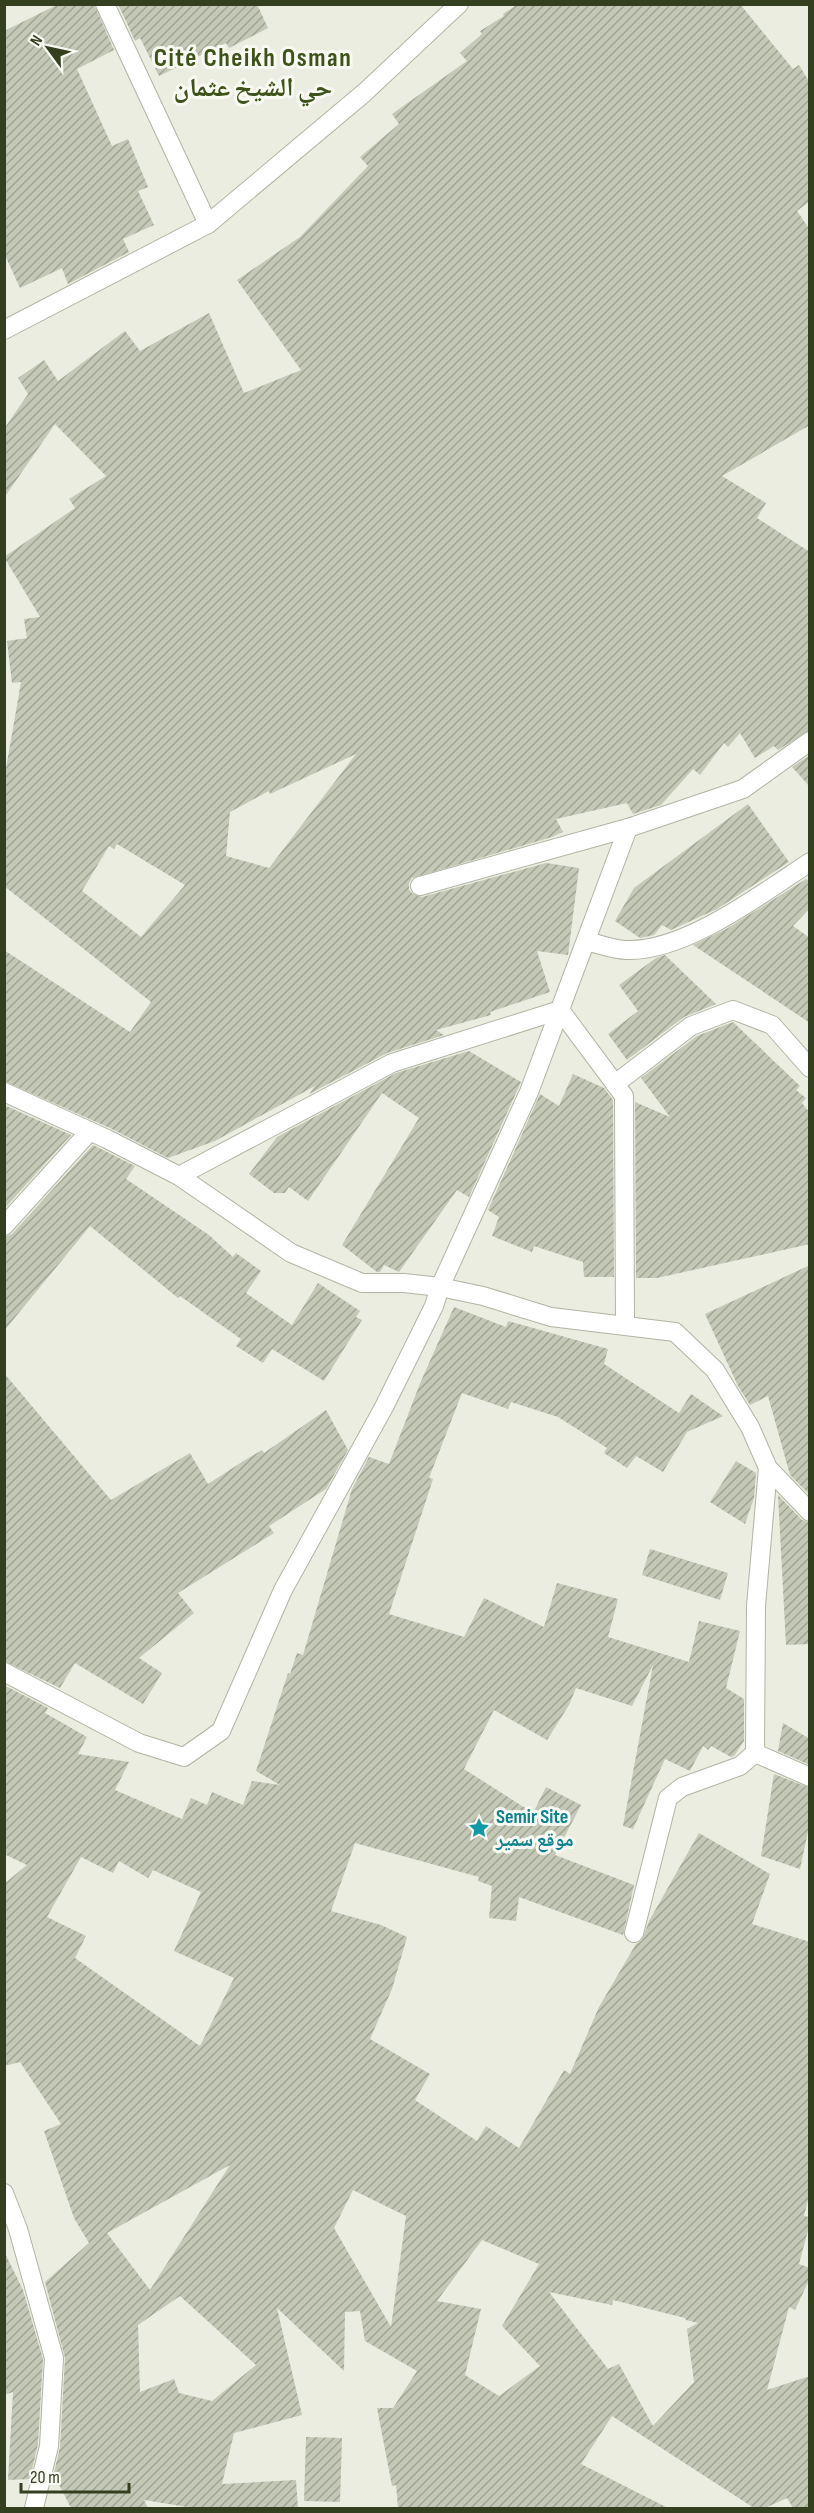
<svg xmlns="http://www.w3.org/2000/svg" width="814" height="2513" viewBox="0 0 814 2513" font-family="'Sofia Sans Condensed','Noto Naskh Arabic',sans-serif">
	<defs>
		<pattern id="building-hatch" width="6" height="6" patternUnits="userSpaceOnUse" patternTransform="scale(1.5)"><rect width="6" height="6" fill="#c4c8b6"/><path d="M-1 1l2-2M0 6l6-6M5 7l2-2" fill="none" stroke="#a0a493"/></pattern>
	</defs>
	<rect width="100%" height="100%" fill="#ebede1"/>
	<g fill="url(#building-hatch)" fill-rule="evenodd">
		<path d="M59 4H94L114 50 77 69 112 146 128 139 148 187 138 191 154 225 123 239 129 252 68 284 62 268 20 288 4 253V31Z"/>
		<path d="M118 4H257L268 28 229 48 226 43 159 76 140 38 135 41Z"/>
		<path d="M518 4H740L793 69 799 65 810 83V201L797 211 810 230V425L722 476 766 503 757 518 810 552V730L778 750 774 746 755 758 740 733 728 747 724 743 700 775 693 769 661 805 633 814 627 803 556 819 563 832 552 837 412 878 409 883V890L413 894 422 897 546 863 579 868 568 955 537 951 550 992 490 1012 491 1015 436 1030 444 1035 387 1053 309 1094 315 1086 215 1141 168 1158 112 1129 4 1081V950L130 1032 151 1002 4 886V780L21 682 12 683 7 641 27 638 24 619 40 617 4 557 75 508 69 499 106 476 55 424 4 498V429L28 394 18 378 44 360 58 381 125 331 140 351 209 313 244 393 301 370 237 280 300 237 368 166 360 157 399 124 392 114 467 61 460 53 482 34 480 31 504 16 503 14ZM356 754 269 868 226 856 230 812 269 791 270 794ZM117 844 185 885 141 937 82 891 109 846 114 849Z"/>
		<path d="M810 755V787L792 767Z"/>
		<path d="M748 804 789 862 717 909 671 930 662 925 654 935 640 938 615 921 634 888Z"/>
		<path d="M806 879 810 882V908L793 926 810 938V1023L693 945 728 928Z"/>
		<path d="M665 955 716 1004 684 1017 627 1060 608 1034 638 1011 619 985 656 958Z"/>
		<path d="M733 1022 800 1086 796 1090 806 1098 802 1103 810 1113V1244L657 1278H636L635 1102 670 1117 641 1078 697 1036Z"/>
		<path d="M469 1051 521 1082 469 1197 457 1190 399 1272 384 1265 380 1272H377L342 1245 419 1118 382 1093 308 1201 289 1187 285 1193H274L249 1174 277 1137 396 1073Z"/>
		<path d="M573 1074 604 1088 613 1100 614 1277H584L583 1262 534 1246 532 1252 492 1236 499 1217 488 1210 540 1094 559 1106Z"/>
		<path d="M4 1105 71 1135 4 1209Z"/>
		<path d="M93 1145 135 1166 126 1179 209 1235 233 1257 236 1253 261 1271 246 1293 292 1325 318 1283 360 1311 356 1317 362 1320 324 1381 272 1349 263 1363 236 1346 241 1339 180 1296 178 1298 90 1226 4 1331V1237L12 1234Z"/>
		<path d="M810 1265V1495L790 1475 768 1396 750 1405 738 1386 705 1314Z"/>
		<path d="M454 1307 506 1327 508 1321 608 1349 604 1364 679 1413 691 1394 723 1416 687 1432 663 1472 636 1456 627 1468 604 1453 607 1448 558 1417 511 1402 508 1409 462 1393 429 1478 433 1479 389 1614 464 1637 484 1598 544 1627 557 1583 618 1599 608 1637 689 1662 699 1621 740 1631 726 1688 744 1699V1741L734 1756 731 1757 711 1746 708 1750 703 1746 690 1771 665 1759 633 1829 623 1826 653 1665 632 1706 576 1688 569 1705 547 1740 494 1710 464 1769 533 1813 546 1787 581 1805 555 1855 634 1885 623 1935 519 1897 516 1921 489 1918 492 1886 478 1881 479 1877 355 1843 331 1911 381 1925 407 1937 392 1989 370 2039 430 2074 415 2100 477 2141 486 2126 519 2148 564 2070 570 2074 599 2007 636 1944 642 1940 649 1921 699 1833 770 1874 752 1924 810 1942V2192L804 2216 810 2217V2223L799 2264 810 2268V2278L795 2310 789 2307 767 2390 810 2376V2508H793L787 2498 765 2508H754L612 2416 581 2464 668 2508H398L396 2485 392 2486 377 2408H393L417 2371 365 2341 360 2311 345 2312 344 2371 277 2308 302 2415 234 2433 222 2484 296 2480 298 2508H193L144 2500 148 2508H71L55 2477H53L60 2447 65 2358 45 2282 89 2243 74 2218 44 2131 61 2124 20 2062 4 2066V1884L27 1865 4 1854V1685L48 1708 45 1713 87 1737 78 1754 129 1762 115 1790 182 1819 191 1798 207 1805 212 1792 243 1805 252 1781 280 1785 256 1771 288 1673 290 1674 297 1653 303 1655 352 1489 369 1457 389 1464 421 1381ZM81 1857 113 1873 119 1861 148 1878 153 1870 201 1892 174 1951 234 1978 200 2046 75 1958 86 1936 47 1917ZM230 2165 150 2290 107 2233ZM353 2190 406 2216 391 2327 334 2228ZM482 2240 539 2264 502 2326 540 2366 499 2396 465 2375 481 2309 437 2301ZM549 2292 612 2305 613 2300 685 2318 686 2320 698 2323 687 2329 694 2382 653 2426 619 2364 608 2369ZM180 2296 256 2365 212 2401 179 2393 174 2379 140 2392 138 2325Z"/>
		<path d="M4 1373 111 1500 190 1453 208 1484 245 1460 262 1450 264 1453 326 1410 348 1450 326 1489 269 1526 274 1533 178 1593 194 1613 139 1658 162 1673 143 1704 75 1663 60 1688 4 1661Z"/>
		<path d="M736 1461 756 1473 754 1498 745 1524 710 1502Z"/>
		<path d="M778 1495 802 1520 810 1523V1644L786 1645Z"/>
		<path d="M650 1549 728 1573 720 1600 642 1575Z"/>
		<path d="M783 1723 810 1739V1765L778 1751Z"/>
		<path d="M774 1774 810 1788 809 1827 800 1869 761 1856Z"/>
		<path d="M4 2251 23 2290 43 2359 38 2444 30 2479 8 2480 13 2392 4 2395Z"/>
		<path d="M306 2437 342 2438 340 2502 304 2501Z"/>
	</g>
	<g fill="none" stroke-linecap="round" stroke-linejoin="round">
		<defs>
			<g id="minor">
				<path d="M105 4 208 224"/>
				<path d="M4 330 208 224 364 93 459 4"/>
				<path d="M420 886 628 828"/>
				<path d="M586 941C599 944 614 950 627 950 685 952 763 893 810 862"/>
				<path d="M615 1084 691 1026 733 1010 772 1025 810 1068"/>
				<path d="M4 1092 107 1139 179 1176 291 1253 362 1283H404L440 1287 483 1296 551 1317 675 1332 715 1370 750 1427 768 1468 810 1512"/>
				<path d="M179 1176 392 1063 560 1010 624 1096 625 1325"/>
				<path d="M4 1226 90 1131"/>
				<path d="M4 1672 139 1743 184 1757 221 1731 283 1590 384 1407 434 1306 440 1287 529 1092 628 828 743 789 810 741"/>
				<path d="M755 1753 810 1777"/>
				<path d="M634 1933 668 1798 682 1787 740 1766 755 1753 756 1606 768 1468"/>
				<path d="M4 2193 18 2229 54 2358 49 2446 34 2508"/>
			</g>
		</defs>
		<use href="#minor" stroke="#b0b5a3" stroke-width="20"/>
		<use href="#minor" stroke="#fff" stroke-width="18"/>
	</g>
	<defs>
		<symbol id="sight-bare" viewBox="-9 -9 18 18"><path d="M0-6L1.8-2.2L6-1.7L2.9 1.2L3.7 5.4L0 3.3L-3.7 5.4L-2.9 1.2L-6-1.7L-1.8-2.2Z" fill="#0f9aa8" stroke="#f8f9f2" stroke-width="2.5" paint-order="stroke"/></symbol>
	</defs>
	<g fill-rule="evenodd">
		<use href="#sight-bare" x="464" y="1813" width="30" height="30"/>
	</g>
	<g text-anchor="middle" stroke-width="6" stroke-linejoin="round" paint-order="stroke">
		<g font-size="20" font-weight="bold" fill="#0d838f" stroke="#f8f9f2" text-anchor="start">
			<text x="496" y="1823">Semir Site<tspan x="496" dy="23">موقع سمير</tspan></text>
		</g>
		<g font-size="26" font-weight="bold" letter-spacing="1.5" fill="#3d5319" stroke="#f8f9f2">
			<text x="253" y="66">Cité Cheikh Osman<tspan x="253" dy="30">حي الشيخ عثمان</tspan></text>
		</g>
	</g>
	<rect width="814" height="2513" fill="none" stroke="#343f1f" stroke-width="12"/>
	<g transform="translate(48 48) rotate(303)" stroke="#f8f9f2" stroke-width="4.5" paint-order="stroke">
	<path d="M0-4.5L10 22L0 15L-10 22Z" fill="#343f1f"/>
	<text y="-9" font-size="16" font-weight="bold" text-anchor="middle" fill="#343f1f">N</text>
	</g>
	<path d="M21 2483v9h108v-9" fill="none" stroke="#343f1f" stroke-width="3"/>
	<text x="30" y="2483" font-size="18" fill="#343f1f" stroke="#f8f9f2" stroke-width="4.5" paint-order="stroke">20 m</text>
</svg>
